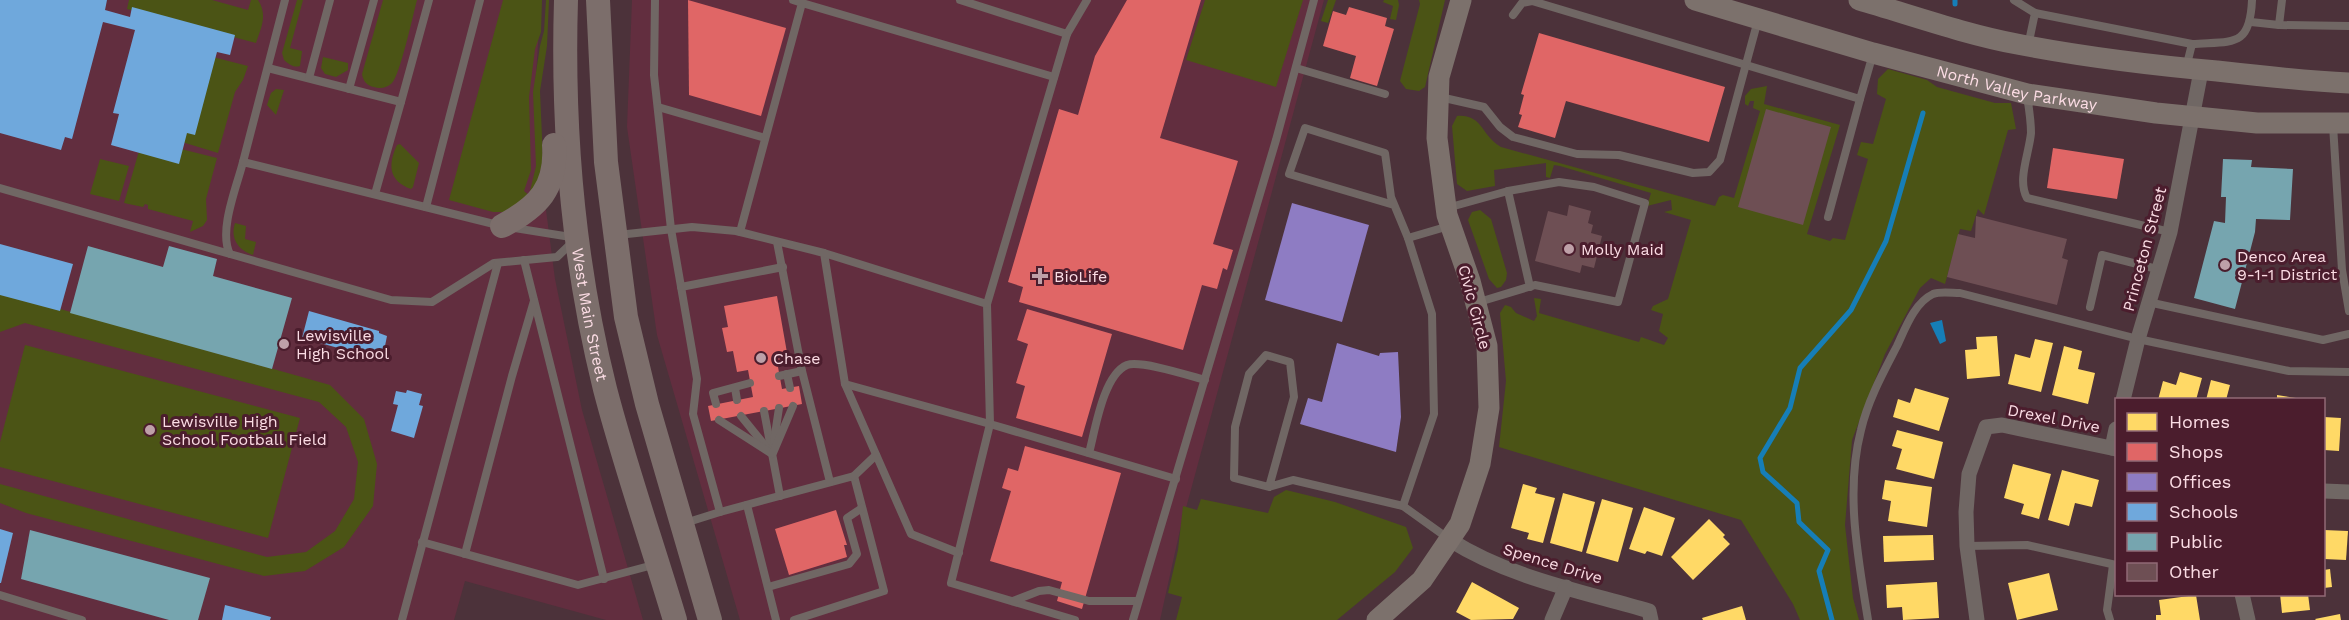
<svg xmlns="http://www.w3.org/2000/svg" width="2349" height="620" viewBox="0 0 2349 620" font-family="'Work Sans',sans-serif">
	<rect width="100%" height="100%" fill="#4c323a"/>
	<g fill="#622e3f">
		<path d="M0 0H541L535 89 540 164 555 279 582 410 643 620H606L465 581 454 620H0Z"/>
		<path d="M632 0H1324L1180 530 1160 620H740L657 335 627 127Z"/>
	</g>
	<g fill="#4b5415">
		<path d="M129 0H212L248 10 251 0H258C268 15 261 28 256 43L127 9Z"/>
		<path d="M297 0H303L290 48 302 51 300 66C293 68 289 64 284 60L282 53Z"/>
		<path d="M383 0H417C413 15 400 75 392 83 387 88 380 89 374 87 367 86 363 81 362 74Z"/>
		<path d="M503 0H542L541 32 535 49 529 97 531 170 524 191 532 198 505 212H493L449 200Z"/>
		<path d="M546 0H549L547 46 540 91 543 160 535 194 530 191 536 166 533 92 540 46 544 31Z"/>
		<path d="M1205 0H1303L1276 87 1186 60Z"/>
		<path d="M1328 0H1336L1328 23 1321 21Z"/>
		<path d="M1384 0H1398L1399 5 1396 20 1390 19 1393 6 1383 2Z"/>
		<path d="M1419 0H1445L1425 87 1419 91 1406 89 1400 81 1420 4Z"/>
		<path d="M201 54 248 66 243 80 235 92 218 153 182 142Z"/>
		<path d="M323 57 348 63V70L336 77 325 74 321 68Z"/>
		<path d="M1888 69 1927 80 1937 87 1995 103H2011L2016 129 2008 130 1984 215 1978 209 1971 231 1960 229 1945 284 1931 278 1920 288 1885 354 1852 440 1845 525 1853 598 1859 620H1800L1793 604 1741 520 1499 447 1506 381 1500 313 1505 305 1511 307 1516 313 1534 321 1537 316 1534 298 1541 299 1539 313 1639 342 1641 337 1664 345 1668 338 1659 331 1663 314 1651 310 1653 306 1668 299 1691 220 1664 212 1672 210 1671 200 1647 206 1651 193 1560 166 1554 165 1550 178 1546 177V163L1494 170 1495 186 1467 191 1457 184 1452 126 1457 116C1483 114 1481 136 1501 147L1715 206 1719 197 1723 195 1734 198 1760 111 1753 108 1754 101H1750L1748 106 1745 104V96L1751 89 1767 86 1764 104 1840 125 1807 234 1830 241 1833 238 1845 240 1868 159 1857 155 1861 142 1873 144 1886 99 1877 94 1878 79Z"/>
		<path d="M276 89 284 90 276 115 267 105 271 93Z"/>
		<path d="M400 144 419 163 413 187 411 189C388 181 388 164 397 145Z"/>
		<path d="M181 149 217 158 206 199 207 220 203 226 190 232 193 221 148 209V205L145 204 143 207 124 203 139 151Z"/>
		<path d="M100 159 129 166 119 201 90 194Z"/>
		<path d="M1480 210 1491 219 1507 273 1506 280 1501 287 1497 288 1489 279 1468 220 1472 212Z"/>
		<path d="M235 223 246 226 245 239 256 242 253 255C238 250 230 238 235 223Z"/>
		<path d="M0 292 330 385 364 419 377 464 373 506 344 547 305 571 264 576 26 513 0 503V484L267 557 306 552 335 531 354 499 358 462 346 427 319 402 25 323 0 332Z"/>
		<path d="M25 345 300 418 268 538 0 467V442Z"/>
		<path d="M1286 490 1335 502 1406 527 1413 548 1395 572 1337 620H1176L1182 597 1168 593 1178 550 1183 506 1197 510 1201 499 1268 513 1274 497Z"/>
	</g>
	<path fill="#167eb7" d="M1942 320 1946 341 1940 344 1930 323Z"/>
	<g fill="#ffd966">
		<path d="M1997 336 2000 376 1967 379 1965 350 1977 349 1976 337Z"/>
		<path d="M2035 339 2053 343 2041 392 2008 384 2015 354 2030 358Z"/>
		<path d="M2064 346 2082 351 2078 369 2095 373 2088 404 2052 395Z"/>
		<path d="M2180 372 2202 378 2196 400H2158L2163 381 2176 385Z"/>
		<path d="M2211 380 2230 385 2226 400H2206Z"/>
		<path d="M1915 388 1949 398 1939 431 1893 417 1898 399 1910 403Z"/>
		<path d="M2277 395 2296 398V400H2277Z"/>
		<path d="M2324 417 2341 418 2339 451 2324 450Z"/>
		<path d="M1897 430 1943 442 1934 479 1896 469 1902 449 1892 446Z"/>
		<path d="M2013 464 2051 474 2039 519 2021 514 2024 504 2004 498Z"/>
		<path d="M2062 470 2099 480 2092 507 2075 503 2069 526 2048 520Z"/>
		<path d="M1885 480 1932 487 1927 527 1888 521 1891 501 1882 499Z"/>
		<path d="M1523 484 1537 488 1535 493 1555 498 1543 543 1527 539 1529 533 1511 528Z"/>
		<path d="M1563 493 1595 502 1582 552 1550 543Z"/>
		<path d="M1602 499 1633 508 1618 562 1586 553Z"/>
		<path d="M1644 507 1675 518 1662 556 1647 551 1645 554 1629 549Z"/>
		<path d="M1709 519 1725 535 1723 537 1730 544 1693 580 1671 557Z"/>
		<path d="M2324 530 2348 531 2346 560 2324 559Z"/>
		<path d="M1933 535 1934 560 1884 562 1883 536Z"/>
		<path d="M2330 569 2332 587 2324 588V570Z"/>
		<path d="M2049 573 2058 610 2017 620 2008 583Z"/>
		<path d="M1472 582 1519 608 1513 619 1471 620 1456 612Z"/>
		<path d="M1937 582 1939 618 1903 620 1902 607 1887 608 1886 585Z"/>
		<path d="M2280 594H2308L2310 610 2282 613Z"/>
		<path d="M2196 595 2200 620H2156V615H2161L2159 600Z"/>
		<path d="M1742 606 1746 620H1703L1702 618Z"/>
		<path d="M2340 614 2341 620H2316L2315 619Z"/>
	</g>
	<g fill="#e06666">
		<path d="M688 0 786 28 761 116 689 95Z"/>
		<path d="M1127 0H1201L1160 138 1238 161 1213 244 1233 250 1227 270 1223 268 1217 289 1202 285 1183 350 1019 302 1023 287 1008 282 1059 109 1078 115 1095 56Z"/>
		<path d="M1349 7 1387 18 1385 26 1394 29 1377 86 1350 78 1356 56 1323 46 1333 11 1346 15Z"/>
		<path d="M1539 33 1725 87 1709 142 1566 101 1555 138 1518 127 1522 115 1519 114 1524 95 1521 94Z"/>
		<path d="M2053 148 2124 159 2117 199 2047 188Z"/>
		<path d="M777 296 789 364 778 367 782 389 799 386 802 404 711 421 708 406 753 397 748 370 737 372 733 351 727 352 722 328 728 327 724 306Z"/>
		<path d="M1027 309 1112 334 1082 437 1016 418 1025 386 1016 383 1028 344 1017 340Z"/>
		<path d="M1025 446 1121 473 1082 609 1057 601 1062 582 990 561 1011 491 1002 488 1008 468 1018 471Z"/>
		<path d="M836 510 847 545H844L847 557 789 575 775 529Z"/>
	</g>
	<g fill="#8e7cc3">
		<path d="M1292 203 1369 225 1342 322 1265 300Z"/>
		<path d="M1337 343 1379 356 1380 353 1398 352 1401 417 1396 452 1300 424 1308 398 1322 402Z"/>
	</g>
	<g fill="#6fa8dc">
		<path d="M0 0H107L105 10 130 17 132 7 235 35 230 55 217 52 195 135 187 133 179 164 111 145 119 114 113 113 135 30 103 22 72 139 65 137 61 150 0 133Z"/>
		<path d="M0 244 73 264 60 311 0 295Z"/>
		<path d="M309 311 379 331V333L387 336 384 351H381L378 359 302 338Z"/>
		<path d="M407 390 422 394 419 405 423 406 414 438 391 431 398 405 393 404 396 391 406 393Z"/>
		<path d="M0 529 13 533 1 583H0Z"/>
		<path d="M225 605 271 617 270 620H222Z"/>
	</g>
	<g fill="#76a5af">
		<path d="M2223 159 2252 160 2251 167 2293 169 2290 220 2256 219 2255 232 2235 309 2194 298 2214 221 2225 223 2226 197H2221Z"/>
		<path d="M88 246 163 267 169 246 217 259 213 276 292 298 272 369 70 313Z"/>
		<path d="M30 530 210 578 198 620H169L21 579Z"/>
	</g>
	<g fill="none" stroke-linecap="round" stroke-linejoin="round">
		<g stroke="#167eb7" stroke-width="5">
			<path d="M1955 4V0"/>
			<path d="M1832 620 1819 571 1828 550 1799 522 1797 503 1763 472 1760 458 1790 408 1800 368 1851 310 1886 241 1923 113"/>
		</g>
	</g>
	<g fill="#6e4f54">
		<path d="M1766 109 1831 127 1803 225 1738 207Z"/>
		<path d="M1569 205 1591 211 1588 223 1593 225 1591 233 1602 236 1594 268 1582 265 1580 273 1535 261 1548 211 1567 216Z"/>
		<path d="M1976 216 2067 239 2062 258 2068 260 2057 305 1947 277 1958 234 1975 238Z"/>
	</g>
	<g fill="none" stroke-linecap="round" stroke-linejoin="round">
		<g stroke="#706764" stroke-width="8">
			<path d="M655 0 654 75 671 229 697 379 693 414 720 512 854 476 884 591 794 620"/>
			<path d="M801 0 802 3 1054 77"/>
			<path d="M960 0 1067 34 1087 0"/>
			<path d="M2014 0 2035 13 2028 46"/>
			<path d="M2282 0 2279 25 2349 26"/>
			<path d="M2035 13 2192 44"/>
			<path d="M1513 15 1522 3 1532 1 1860 99 1873 54"/>
			<path d="M2251 22 2279 25"/>
			<path d="M1067 34 987 304 990 424 1176 479"/>
			<path d="M268 68 401 102 375 194"/>
			<path d="M1296 68 1385 94"/>
			<path d="M2186 68 2192 44C2233 41 2250 48 2252 0"/>
			<path d="M309 78 330 0"/>
			<path d="M349 89 374 0"/>
			<path d="M2027 96C2029 108 2031 120 2031 133 2029 154 2017 180 2027 198L2170 232"/>
			<path d="M1440 97 1484 107 1500 127 1513 137 1577 154 1619 155 1693 173 1709 172 1720 160 1758 20"/>
			<path d="M401 102 429 0"/>
			<path d="M658 107 765 138"/>
			<path d="M2333 125 2342 270 2349 311"/>
			<path d="M243 162 502 226 577 238 557 257 494 263 432 302 391 300 230 254C218 231 237 186 243 162Z"/>
			<path d="M243 162 285 0"/>
			<path d="M0 188 230 254"/>
			<path d="M1508 191 1530 287"/>
			<path d="M1394 205 1289 174 1305 128 1385 153 1391 197 1408 238"/>
			<path d="M426 207 480 0"/>
			<path d="M1447 208 1508 191 1559 182 1594 187 1645 203 1618 302 1535 285 1479 302"/>
			<path d="M1828 217 1860 99"/>
			<path d="M740 232 802 3 793 0"/>
			<path d="M618 235 692 227 736 231 824 253 845 384 990 424 951 583 1075 620"/>
			<path d="M777 242 802 371 779 376"/>
			<path d="M824 253 987 304"/>
			<path d="M524 260 604 579"/>
			<path d="M681 287 783 267"/>
			<path d="M2148 302 2323 340 2349 334"/>
			<path d="M2090 307 2102 255 2157 269"/>
			<path d="M802 371 830 482"/>
			<path d="M787 374 790 388"/>
			<path d="M845 384 911 534 959 553"/>
			<path d="M735 388 737 400"/>
			<path d="M716 404 713 393 750 383"/>
			<path d="M764 411 780 496"/>
			<path d="M741 416 767 448"/>
			<path d="M719 420 772 454"/>
			<path d="M774 441 779 408"/>
			<path d="M773 453 793 406"/>
			<path d="M1089 453C1095 431 1103 375 1127 365 1141 360 1190 376 1205 380"/>
			<path d="M854 476 876 455"/>
			<path d="M1269 487 1294 397 1290 362 1266 355 1249 374 1235 427 1234 478 1269 487 1293 480 1403 506 1449 539"/>
			<path d="M747 505 776 620"/>
			<path d="M1403 506 1434 414 1432 314 1408 238 1449 226"/>
			<path d="M685 523 720 512"/>
			<path d="M422 542 578 585 653 565"/>
			<path d="M1967 546 2027 545 2116 565"/>
			<path d="M465 554 512 376 534 301"/>
			<path d="M768 587 849 564 857 554 847 518 862 508"/>
			<path d="M0 595 82 620"/>
			<path d="M1013 601 1039 591 1049 590 1089 601H1138"/>
			<path d="M402 620 498 263"/>
			<path d="M1133 620 1276 140 1314 0"/>
			<path d="M1868 620C1858 557 1845 492 1861 430 1868 400 1883 373 1897 346 1905 329 1914 303 1933 294 1940 291 1952 293 1960 293L2138 339 2289 371 2349 372"/>
			<path d="M2110 620 2107 610 2113 565"/>
		</g>
		<g stroke="#706764" stroke-width="15">
			<path d="M2123 400 2138 339 2170 232 2201 71"/>
			<path d="M2112 448 2116 429"/>
			<path d="M2324 491 2349 492"/>
			<path d="M1450 540C1510 578 1581 591 1649 611L1651 620"/>
			<path d="M2242 594 2248 620"/>
			<path d="M1552 620 1566 587"/>
			<path d="M1977 620 1967 546 1966 512 1969 474 1986 427 2002 425 2116 449"/>
		</g>
		<g stroke="#7c716c" stroke-width="21">
			<path id="s1" d="M1695 0 1873 53 2027 94 2156 113 2257 123H2349"/>
			<path d="M1859 0C1911 15 1964 34 2017 44 2084 57 2150 65 2217 71 2261 76 2305 81 2349 83"/>
			<path d="M1377 620 1422 580 1460 524 1480 464 1489 408 1487 346 1470 281 1447 215 1437 138 1439 77 1461 0"/>
		</g>
		<g stroke="#7c6e6b" stroke-width="24">
			<path id="s2" d="M566 0C562 131 573 261 605 389 625 466 652 543 675 620"/>
			<path d="M598 0 606 162 626 317 647 404 710 620"/>
			<path d="M502 226C538 207 557 188 554 145"/>
		</g>
	</g>
	<g fill="#bea0a8" stroke="#4b1d2d" stroke-width="2">
		<circle cx="1569" cy="249" r="6"/>
		<circle cx="2225" cy="265" r="6"/>
		<path d="M1037 267h6v6h6v6h-6v6h-6v-6h-6v-6h6z"/>
		<circle cx="284" cy="344" r="6"/>
		<circle cx="761" cy="358" r="6"/>
		<circle cx="150" cy="430" r="6"/>
	</g>
	<g text-anchor="middle" stroke-width="6" stroke-linejoin="round" paint-order="stroke">
		<g font-size="16" fill="#fbdce4" stroke="#4b1d2d">
			<text dy="6" stroke="none"><textPath href="#s1" startOffset="334">North Valley Parkway</textPath></text>
			<text transform="translate(2144 249) rotate(-75)" y="6">Princeton Street</text>
			<text transform="translate(1475 307) rotate(75)" y="6">Civic Circle</text>
			<text dy="6" stroke="none"><textPath href="#s2" startOffset="316">West Main Street</textPath></text>
			<text transform="translate(2054 418) rotate(11)" y="6">Drexel Drive</text>
			<text transform="translate(1553 563) rotate(17)" y="6">Spence Drive</text>
		</g>
		<g font-size="16" fill="#fbdce4" stroke="#4b1d2d" text-anchor="start">
			<text x="1581" y="255">Molly Maid</text>
			<text x="2237" y="262">Denco Area<tspan x="2237" dy="18">9-1-1 District</tspan></text>
			<text x="1054" y="282">BioLife</text>
			<text x="296" y="341">Lewisville<tspan x="296" dy="18">High School</tspan></text>
			<text x="773" y="364">Chase</text>
			<text x="162" y="427">Lewisville High<tspan x="162" dy="18">School Football Field</tspan></text>
		</g>
	</g>
	<rect x="2115" y="398" width="210" height="198" fill="#4b1d2d" stroke="#916976" stroke-width="1.5"/>
	<rect x="2127" y="413" width="30" height="18" fill="#ffd966" stroke="#916976" stroke-width="1.5"/>
	<text x="2169" y="428" font-size="18" fill="#fbdce4">Homes</text>
	<rect x="2127" y="443" width="30" height="18" fill="#e06666" stroke="#916976" stroke-width="1.5"/>
	<text x="2169" y="458" font-size="18" fill="#fbdce4">Shops</text>
	<rect x="2127" y="473" width="30" height="18" fill="#8e7cc3" stroke="#916976" stroke-width="1.5"/>
	<text x="2169" y="488" font-size="18" fill="#fbdce4">Offices</text>
	<rect x="2127" y="503" width="30" height="18" fill="#6fa8dc" stroke="#916976" stroke-width="1.5"/>
	<text x="2169" y="518" font-size="18" fill="#fbdce4">Schools</text>
	<rect x="2127" y="533" width="30" height="18" fill="#76a5af" stroke="#916976" stroke-width="1.5"/>
	<text x="2169" y="548" font-size="18" fill="#fbdce4">Public</text>
	<rect x="2127" y="563" width="30" height="18" fill="#6e4f54" stroke="#916976" stroke-width="1.5"/>
	<text x="2169" y="578" font-size="18" fill="#fbdce4">Other</text>
</svg>
